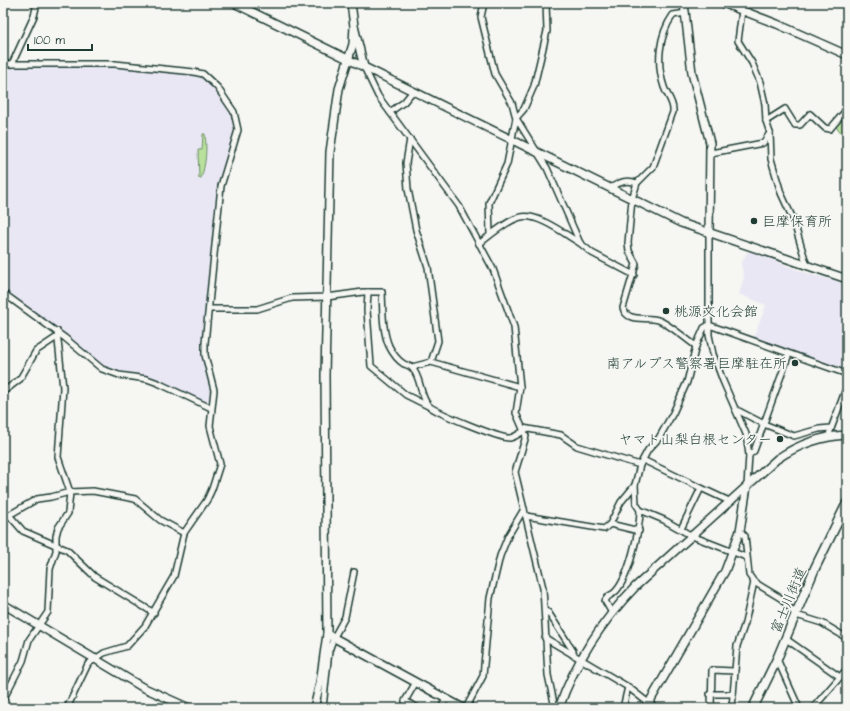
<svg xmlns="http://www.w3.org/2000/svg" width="850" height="711" viewBox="0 0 850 711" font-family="'Architects Daughter','Klee One',sans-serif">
	<rect width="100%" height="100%" fill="#f6f6f2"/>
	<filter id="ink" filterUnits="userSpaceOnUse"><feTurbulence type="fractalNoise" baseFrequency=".025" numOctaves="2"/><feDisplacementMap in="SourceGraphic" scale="8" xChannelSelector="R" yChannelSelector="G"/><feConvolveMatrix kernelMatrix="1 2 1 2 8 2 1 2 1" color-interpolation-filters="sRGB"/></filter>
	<g filter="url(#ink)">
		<g fill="#eae7f4">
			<path d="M56 66 112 67 177 71 197 75 209 82 231 115 234 130 217 185 201 347 211 390 209 401 203 402 159 380 145 376 120 372 107 368 64 333 3 291V67Z"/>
			<path d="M750 251 803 272 847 284V371L774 347 754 337 766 305 739 294 744 277 741 264 746 254Z"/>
		</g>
		<g fill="#b9e19d" stroke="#6c8f68">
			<path d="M847 109V140L834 124Z"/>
			<path d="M203 134H205C207 149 206 164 201 178H199L198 150H202Z"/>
		</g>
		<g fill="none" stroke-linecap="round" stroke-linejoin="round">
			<defs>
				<g id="street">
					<path d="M484 3 481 17 495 74 512 103 516 118 547 168 580 243 592 253 634 275"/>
					<path d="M743 3 738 41 752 63 760 82 765 104 766 121 770 133 771 159 781 193 793 219 807 266"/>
					<path d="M686 13 673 15C659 35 656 63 664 87 667 96 674 102 673 112L653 167 637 183 632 199 628 243 629 251 636 264 623 308C627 323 646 316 658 320 669 324 686 339 696 346"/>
					<path d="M3 64H115L194 72 203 74 217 87 234 112 238 130 221 186 205 343V355L214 390 210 426 220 464 212 489 207 500 184 533 174 576 145 626 127 646 104 653 88 664 67 708"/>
					<path d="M12 64 34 16 37 3"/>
					<path d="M364 67 378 96 459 206 493 269 514 327 520 387 516 413 526 436 515 472 543 588 548 675 555 708"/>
					<path d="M390 112 404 102 413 91"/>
					<path d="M766 121 785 109 795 125H800L810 114 825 128 830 129 847 109"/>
					<path d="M410 139 406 163 408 189 416 230 428 267 438 341 431 362"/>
					<path d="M711 153 763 143 770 133"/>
					<path d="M610 188C621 182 626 179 637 183"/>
					<path d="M709 233V335L713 354 723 381 746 434 749 455 747 486"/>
					<path d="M490 234 489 203 507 164 516 118 524 109 534 86 547 31 546 3"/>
					<path d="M479 244C489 236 509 219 521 217 538 213 566 235 580 243"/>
					<path d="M368 292 367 310 371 366 406 395 428 406"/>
					<path d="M3 293 65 338 102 369 119 375 147 379 158 383 211 408"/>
					<path d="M209 309H257L292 298 327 297 363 292H382C383 309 382 330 389 346 393 354 397 360 404 364 407 365 410 366 412 368 422 378 419 396 429 406 437 413 501 439 510 438 515 437 520 433 524 431"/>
					<path d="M709 325 704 328 696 346 687 382 673 413 659 438 648 450 640 465 635 485 636 504 640 510 664 520 692 536 746 557"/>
					<path d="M709 325 847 374"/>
					<path d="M412 367 431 362 520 387"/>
					<path d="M3 392 20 379 36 351 57 337"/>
					<path d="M735 409 764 424 794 436 819 429 831 428"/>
					<path d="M523 428 561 435 577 446 640 465"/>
					<path d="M828 437 847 386"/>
					<path d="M749 455 754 451 789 354"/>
					<path d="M643 460 701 488 681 529"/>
					<path d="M701 488 729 501"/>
					<path d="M3 512 9 515 23 531 67 550 95 577 154 613"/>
					<path d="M9 515 37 499 51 497 70 492 93 491 135 499 160 520 184 533"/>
					<path d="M526 516 604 529 610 524 639 531"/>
					<path d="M610 524 621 502 635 485"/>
					<path d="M740 531 745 536 749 575 754 582 782 599 796 615 822 623 847 638"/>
					<path d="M545 611 548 612 573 651V655"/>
					<path d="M612 613 605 601C608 594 612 596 616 591 629 577 640 529 640 510"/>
					<path d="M545 638 628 687 655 708"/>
					<path d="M786 639 840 677"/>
					<path d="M777 659 799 708"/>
					<path d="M416 682 405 701 418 708"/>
					<path d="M710 694H732"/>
					<path d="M3 700 23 661 29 640 48 612 50 569 56 551V536L58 528 68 513 70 492 58 457 63 388 57 331"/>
					<path d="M323 708 329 651 334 637 345 617 354 572"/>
					<path d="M441 708 446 699"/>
					<path d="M466 708 483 676 490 598 500 556 508 536 524 509"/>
					<path d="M623 708 628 687"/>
					<path d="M711 708 712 670 734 671"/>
					<path d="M732 708 737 646 745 623 754 582"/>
					<path d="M813 708 847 669"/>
				</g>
				<g id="secondary">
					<path d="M234 3 681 223 847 279"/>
					<path d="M351 3 354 26 364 67"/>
					<path d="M684 3 692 73 710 143 709 233"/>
					<path d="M723 3 777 24 847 55"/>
					<path d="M3 604 142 687 189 708"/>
					<path d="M327 634 463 708"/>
					<path d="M314 708 320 683 327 634 325 375 330 152 339 89 353 44 354 26"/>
					<path d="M559 708C575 662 602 621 636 586L777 459C799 444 821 436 847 435"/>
					<path d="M646 708 725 571 740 531 747 486"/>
				</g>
				<path id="primary" d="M753 708 777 659 815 568 847 503"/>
			</defs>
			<use href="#street" stroke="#1f3d34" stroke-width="8"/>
			<use href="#secondary" stroke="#1f3d34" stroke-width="10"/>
			<use href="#primary" stroke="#1f3d34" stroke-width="11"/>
			<use href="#street" stroke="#f6f6f2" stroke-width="5"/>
			<use href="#secondary" stroke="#f6f6f2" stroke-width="7"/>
			<use href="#primary" stroke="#f6f6f2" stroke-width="8"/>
		</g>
	</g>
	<g fill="#1f3d34" stroke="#f6f6f2" stroke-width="1.5">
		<circle cx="754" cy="221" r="4"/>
		<circle cx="666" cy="311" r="4"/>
		<circle cx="795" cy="363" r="4"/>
		<circle cx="780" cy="439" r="4"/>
	</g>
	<g text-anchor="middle" stroke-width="3.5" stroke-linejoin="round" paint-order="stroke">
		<g font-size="14" fill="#1f3d34" stroke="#f6f6f2" text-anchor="start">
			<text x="762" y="226">巨摩保育所</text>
			<text x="674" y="316">桃源文化会館</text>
			<text x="787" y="368" text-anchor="end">南アルプス警察署巨摩駐在所</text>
			<text x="772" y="444" text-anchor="end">ヤマト山梨白根センター</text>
		</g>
		<g font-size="14" fill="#1f3d34" stroke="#f6f6f2">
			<text transform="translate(788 600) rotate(-67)" y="5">富士川街道</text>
		</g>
	</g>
	<rect width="850" height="711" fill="none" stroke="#f6f6f2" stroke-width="16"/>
	<rect x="8" y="8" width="834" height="695" fill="none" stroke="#1f3d34" stroke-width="1.5" filter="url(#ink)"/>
	<path d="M28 44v6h64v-6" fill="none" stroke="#1f3d34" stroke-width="2"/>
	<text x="34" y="44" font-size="12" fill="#1f3d34" stroke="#f6f6f2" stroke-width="3" paint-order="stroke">100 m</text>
</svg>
